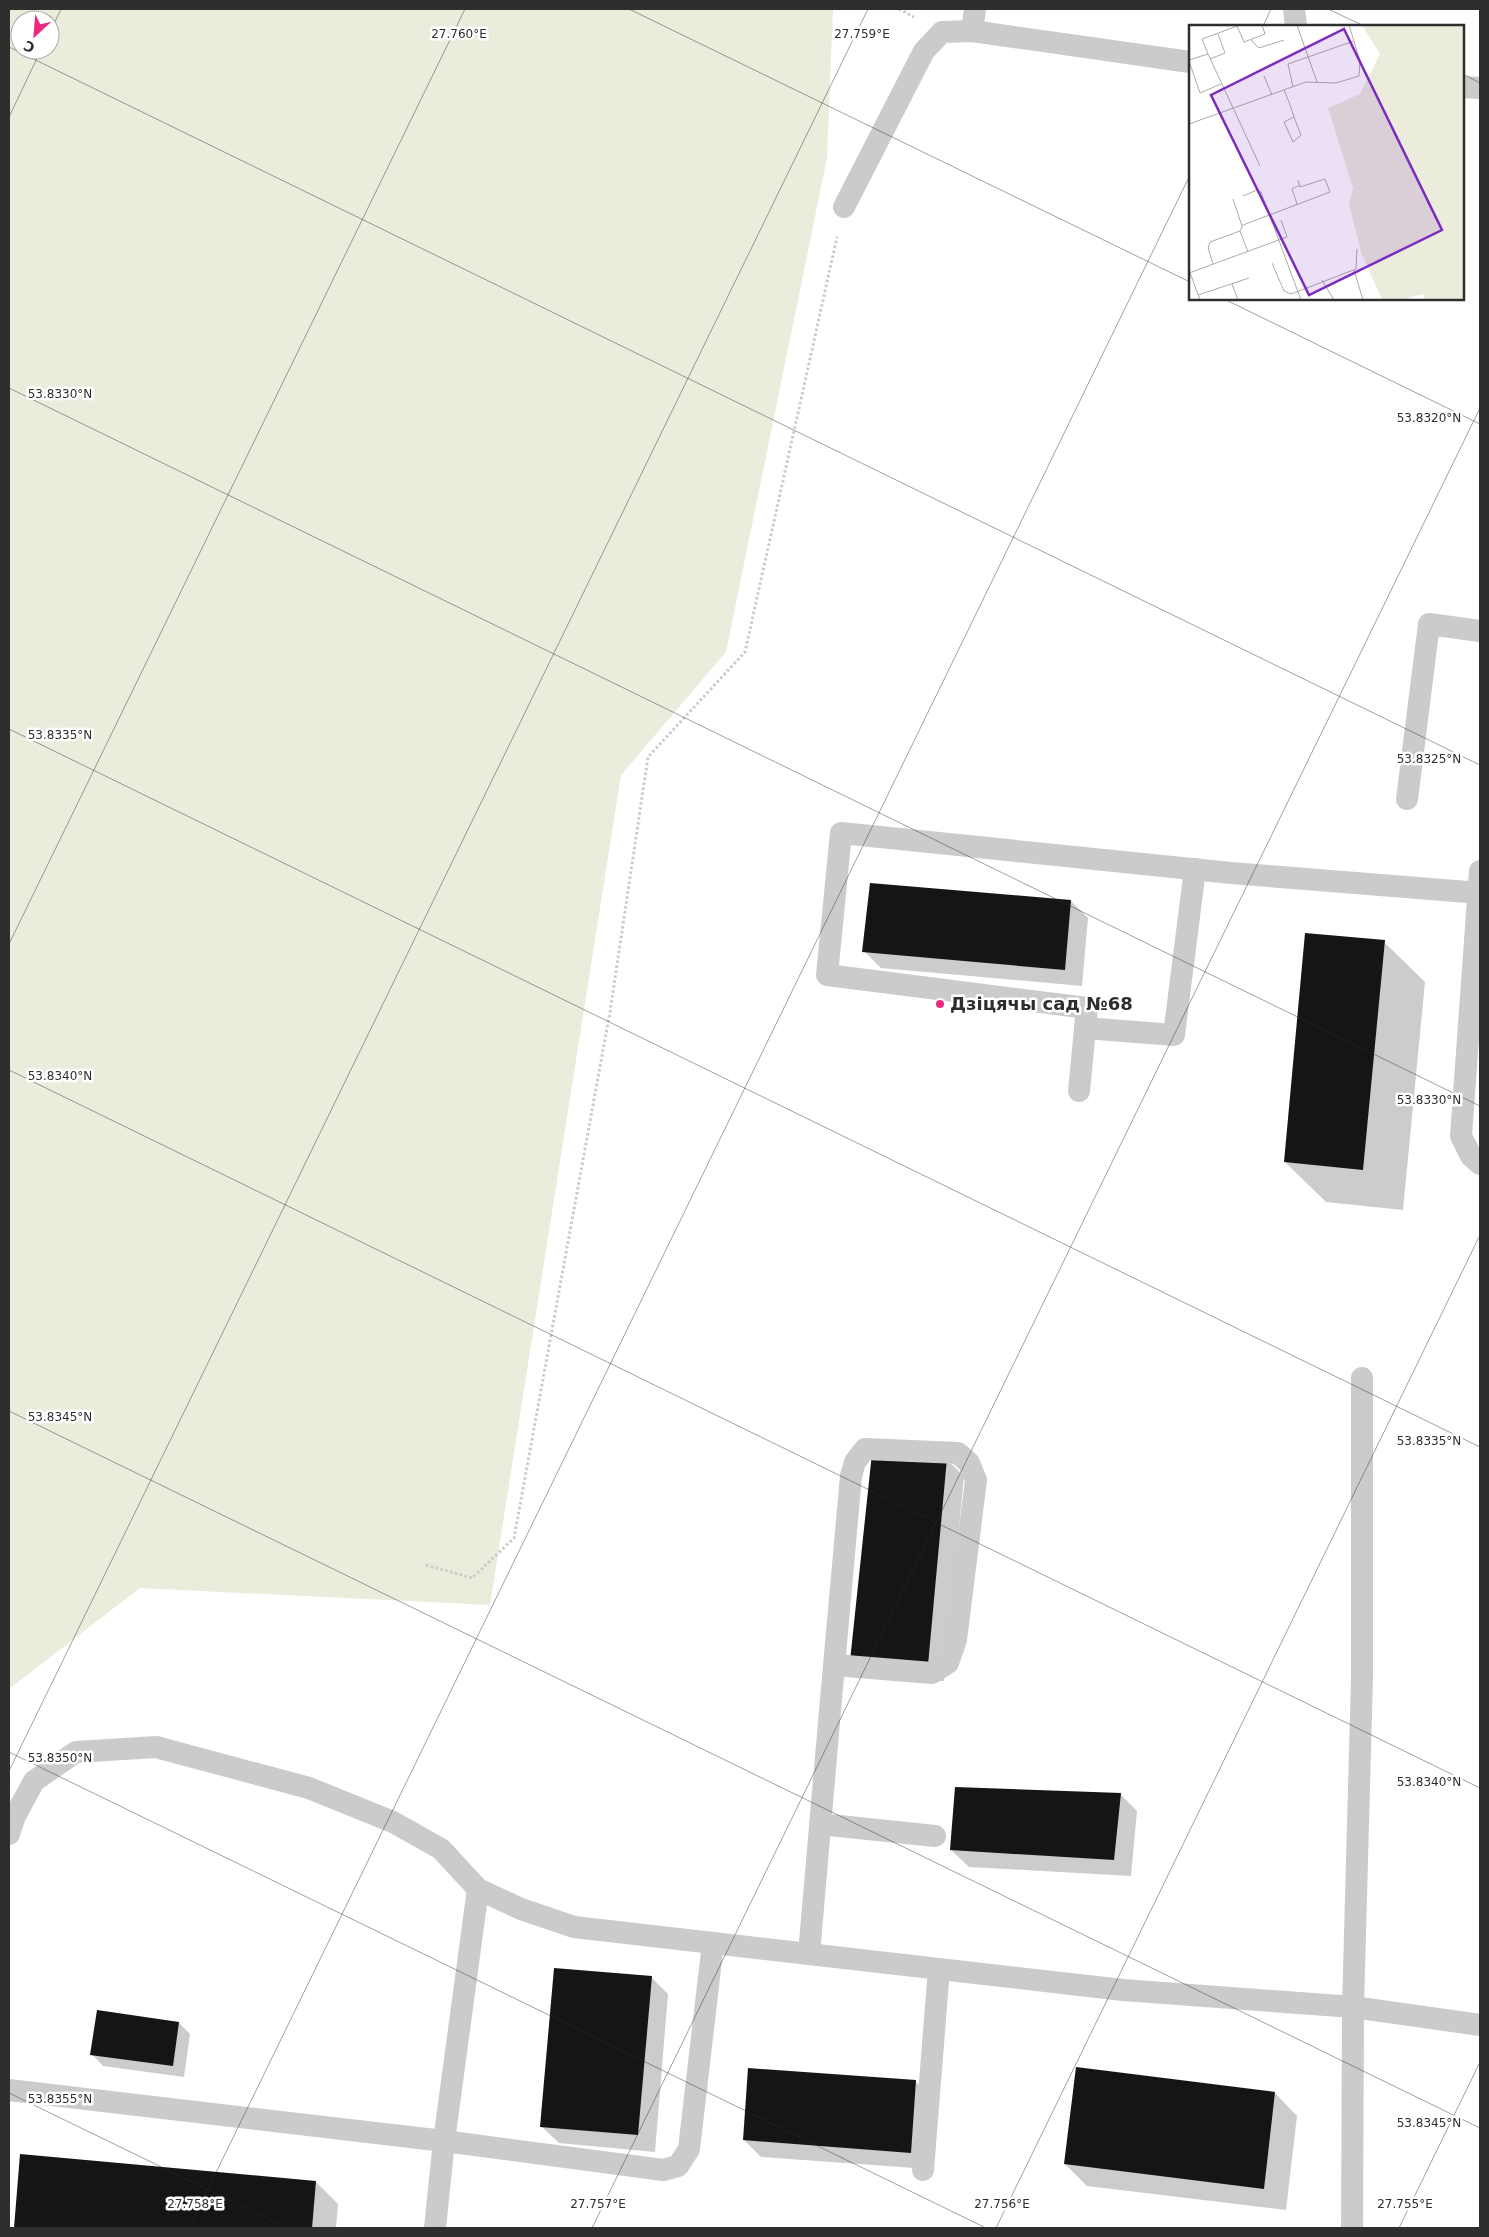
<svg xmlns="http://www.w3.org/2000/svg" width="1489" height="2237" viewBox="0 0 1489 2237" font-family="'DejaVu Sans',sans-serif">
	<rect width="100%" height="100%" fill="#fff"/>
	<path fill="#ebecdb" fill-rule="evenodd" d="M9 9H833L827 158 726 652 621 775 490 1605 140 1588 9 1689ZM20 20H50V50H20Z"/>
	<g fill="#0003">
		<path d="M871 884 1071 901 1088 918 1082 986 881 968 864 951Z"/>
		<path d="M1384 942 1425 982 1403 1210 1326 1202 1285 1162Z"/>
		<path d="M946 1459 964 1476 944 1681 868 1677Z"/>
		<path d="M1120 1794 1137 1811 1131 1876 969 1867 951 1850Z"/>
		<path d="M651 1977 668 1994 655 2152 559 2143 541 2126Z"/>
		<path d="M179 2023 190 2034 184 2077 103 2066 92 2054Z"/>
		<path d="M1077 2068 1275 2093 1297 2116 1286 2210 1087 2186 1065 2164Z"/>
		<path d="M916 2082 933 2099 928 2169 761 2157 744 2140Z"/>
		<path d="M22 2155 316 2182 338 2204 336 2228H15Z"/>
	</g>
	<g fill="#151515">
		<path d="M870 883 1071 900 1065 970 862 952Z"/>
		<path d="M1305 933 1385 940 1363 1170 1284 1162Z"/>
		<path d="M872 1453 947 1458 928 1665 850 1661Z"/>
		<path d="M955 1787 1121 1793 1114 1860 950 1850Z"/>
		<path d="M554 1968 652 1976 638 2135 540 2127Z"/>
		<path d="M97 2010 179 2022 173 2066 90 2055Z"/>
		<path d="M1076 2067 1275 2092 1264 2189 1064 2164Z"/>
		<path d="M748 2068 916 2080 911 2153 743 2140Z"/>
		<path d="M20 2154 316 2181 312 2228H14Z"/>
	</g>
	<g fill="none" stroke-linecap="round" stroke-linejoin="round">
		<g stroke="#cbcbcb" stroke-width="3" stroke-dasharray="2.5 2.5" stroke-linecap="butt">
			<path d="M899 9 914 17"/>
			<path d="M426 1565 472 1578 514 1538 610 1012 648 757 745 652 837 237"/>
		</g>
		<g stroke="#cbcbcb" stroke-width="22">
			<path d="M1294 9 1296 26"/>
			<path d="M972 31 975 9"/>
			<path d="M1463 87 1480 88"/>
			<path d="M844 207 924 51 942 32 972 31 1190 62"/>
			<path d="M1407 799 1429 624 1480 631"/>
			<path d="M1480 871 1461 1136 1471 1156 1480 1164"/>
			<path d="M1085 1028 1174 1035 1195 869"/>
			<path d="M1079 1091 1087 1008 827 975 841 833 1231 873 1480 893"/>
			<path d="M820 1824 935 1836"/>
			<path d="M9 1834 15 1816 34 1781 76 1752 156 1747 309 1788 393 1822 441 1849 478 1889 521 1909 574 1927 1123 1990 1353 2007 1480 2025"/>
			<path d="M809 1954C823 1795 836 1635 851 1476L855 1462 865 1449 958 1453 969 1463 976 1480 956 1640 948 1663 932 1673 834 1665"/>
			<path d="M9 2090 444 2141 663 2170 678 2166 689 2149 713 1943"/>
			<path d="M923 2170 939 1969"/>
			<path d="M435 2228 444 2141 478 1889"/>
			<path d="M1352 2228 1353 2007 1362 1678V1378"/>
		</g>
	</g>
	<path fill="none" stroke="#2e2e2e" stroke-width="1" stroke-opacity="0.45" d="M629 9 1190 282M1328 9 1364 26M1263 26 1271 9M50 32 61 9M9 47 1480 765M1463 74 1480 83M9 117 41 50M1224 299 1480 424M9 388 1480 1106M9 729 1480 1447M9 944 465 9M9 1070 1480 1788M9 1411 1480 2128M9 1752 986 2228M9 1771 868 9M9 2093 287 2228M189 2228 1190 175M592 2228 1480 408M996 2228 1480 1235M1399 2228 1480 2062"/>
	<circle fill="#ec2980" stroke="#fff" stroke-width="2" cx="940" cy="1004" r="5"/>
	<g text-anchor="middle" stroke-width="5" stroke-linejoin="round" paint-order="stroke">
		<g font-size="18" font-weight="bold" fill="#2e2e2e" stroke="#fff" text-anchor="start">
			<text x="950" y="1010">Дзіцячы сад №68</text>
		</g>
	</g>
	<g transform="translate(1189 25)">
		<rect width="275" height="275" fill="#fff"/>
		<path d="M173 0H275V275H236L234 269 211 275H193L172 227 160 178 164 163 139 83 171 69 191 29Z" fill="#ebecdb"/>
		<path fill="none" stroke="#ababab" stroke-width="1" d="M108 0 128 57M48 1 55 17 76 9 73 0M62 15 70 23 95 15M19 29 13 14 51 0M21 34 36 28 29 9M0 35 19 29 71 141M0 36 11 68 32 59M75 51 83 70M104 62 99 39 165 16M95 65 100 77 105 92 112 110 104 117 95 97 105 92M0 99 117 57 147 58 170 51 171 36 160 0M54 171 68 165 72 167 112 275M44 174 53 201M108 179 103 164 111 160M51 206 59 227M83 238 95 266 102 269 167 244 168 224M24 239 19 223 21 217 51 206 54 200 141 167 136 154 111 162 109 155M0 245 11 275M165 245 174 275M0 248 98 212 92 195M133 255 145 275M43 259 49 275M9 270 60 253"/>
		<path fill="#7b2cbf" fill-opacity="0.15" stroke="#7b2cbf" stroke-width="2.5" d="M155 4 253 205 120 270 22 70Z"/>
		<rect width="275" height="275" fill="none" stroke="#2e2e2e" stroke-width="2.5"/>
	</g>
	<g font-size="12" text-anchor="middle" fill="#2e2e2e" stroke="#fff" stroke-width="5" stroke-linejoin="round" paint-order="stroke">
		<text x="459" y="38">27.760°E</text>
		<text x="862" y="38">27.759°E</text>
		<text x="60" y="398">53.8330°N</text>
		<text x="1429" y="422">53.8320°N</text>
		<text x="60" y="739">53.8335°N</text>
		<text x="1429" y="763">53.8325°N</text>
		<text x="60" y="1080">53.8340°N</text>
		<text x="1429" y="1104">53.8330°N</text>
		<text x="60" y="1421">53.8345°N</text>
		<text x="1429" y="1445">53.8335°N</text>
		<text x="60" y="1762">53.8350°N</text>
		<text x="1429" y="1786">53.8340°N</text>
		<text x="60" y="2103">53.8355°N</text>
		<text x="1429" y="2127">53.8345°N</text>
		<text x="195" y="2208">27.758°E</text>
		<text x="598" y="2208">27.757°E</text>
		<text x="1002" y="2208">27.756°E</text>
		<text x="1405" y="2208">27.755°E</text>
	</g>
	<rect width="1489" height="2237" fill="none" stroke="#2e2e2e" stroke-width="20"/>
	<g transform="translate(35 35) rotate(206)"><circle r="24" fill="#ffffff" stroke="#ababab"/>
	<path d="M0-4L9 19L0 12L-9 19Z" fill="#ec2980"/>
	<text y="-8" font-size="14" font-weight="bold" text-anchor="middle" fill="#2e2e2e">С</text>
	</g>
</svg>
